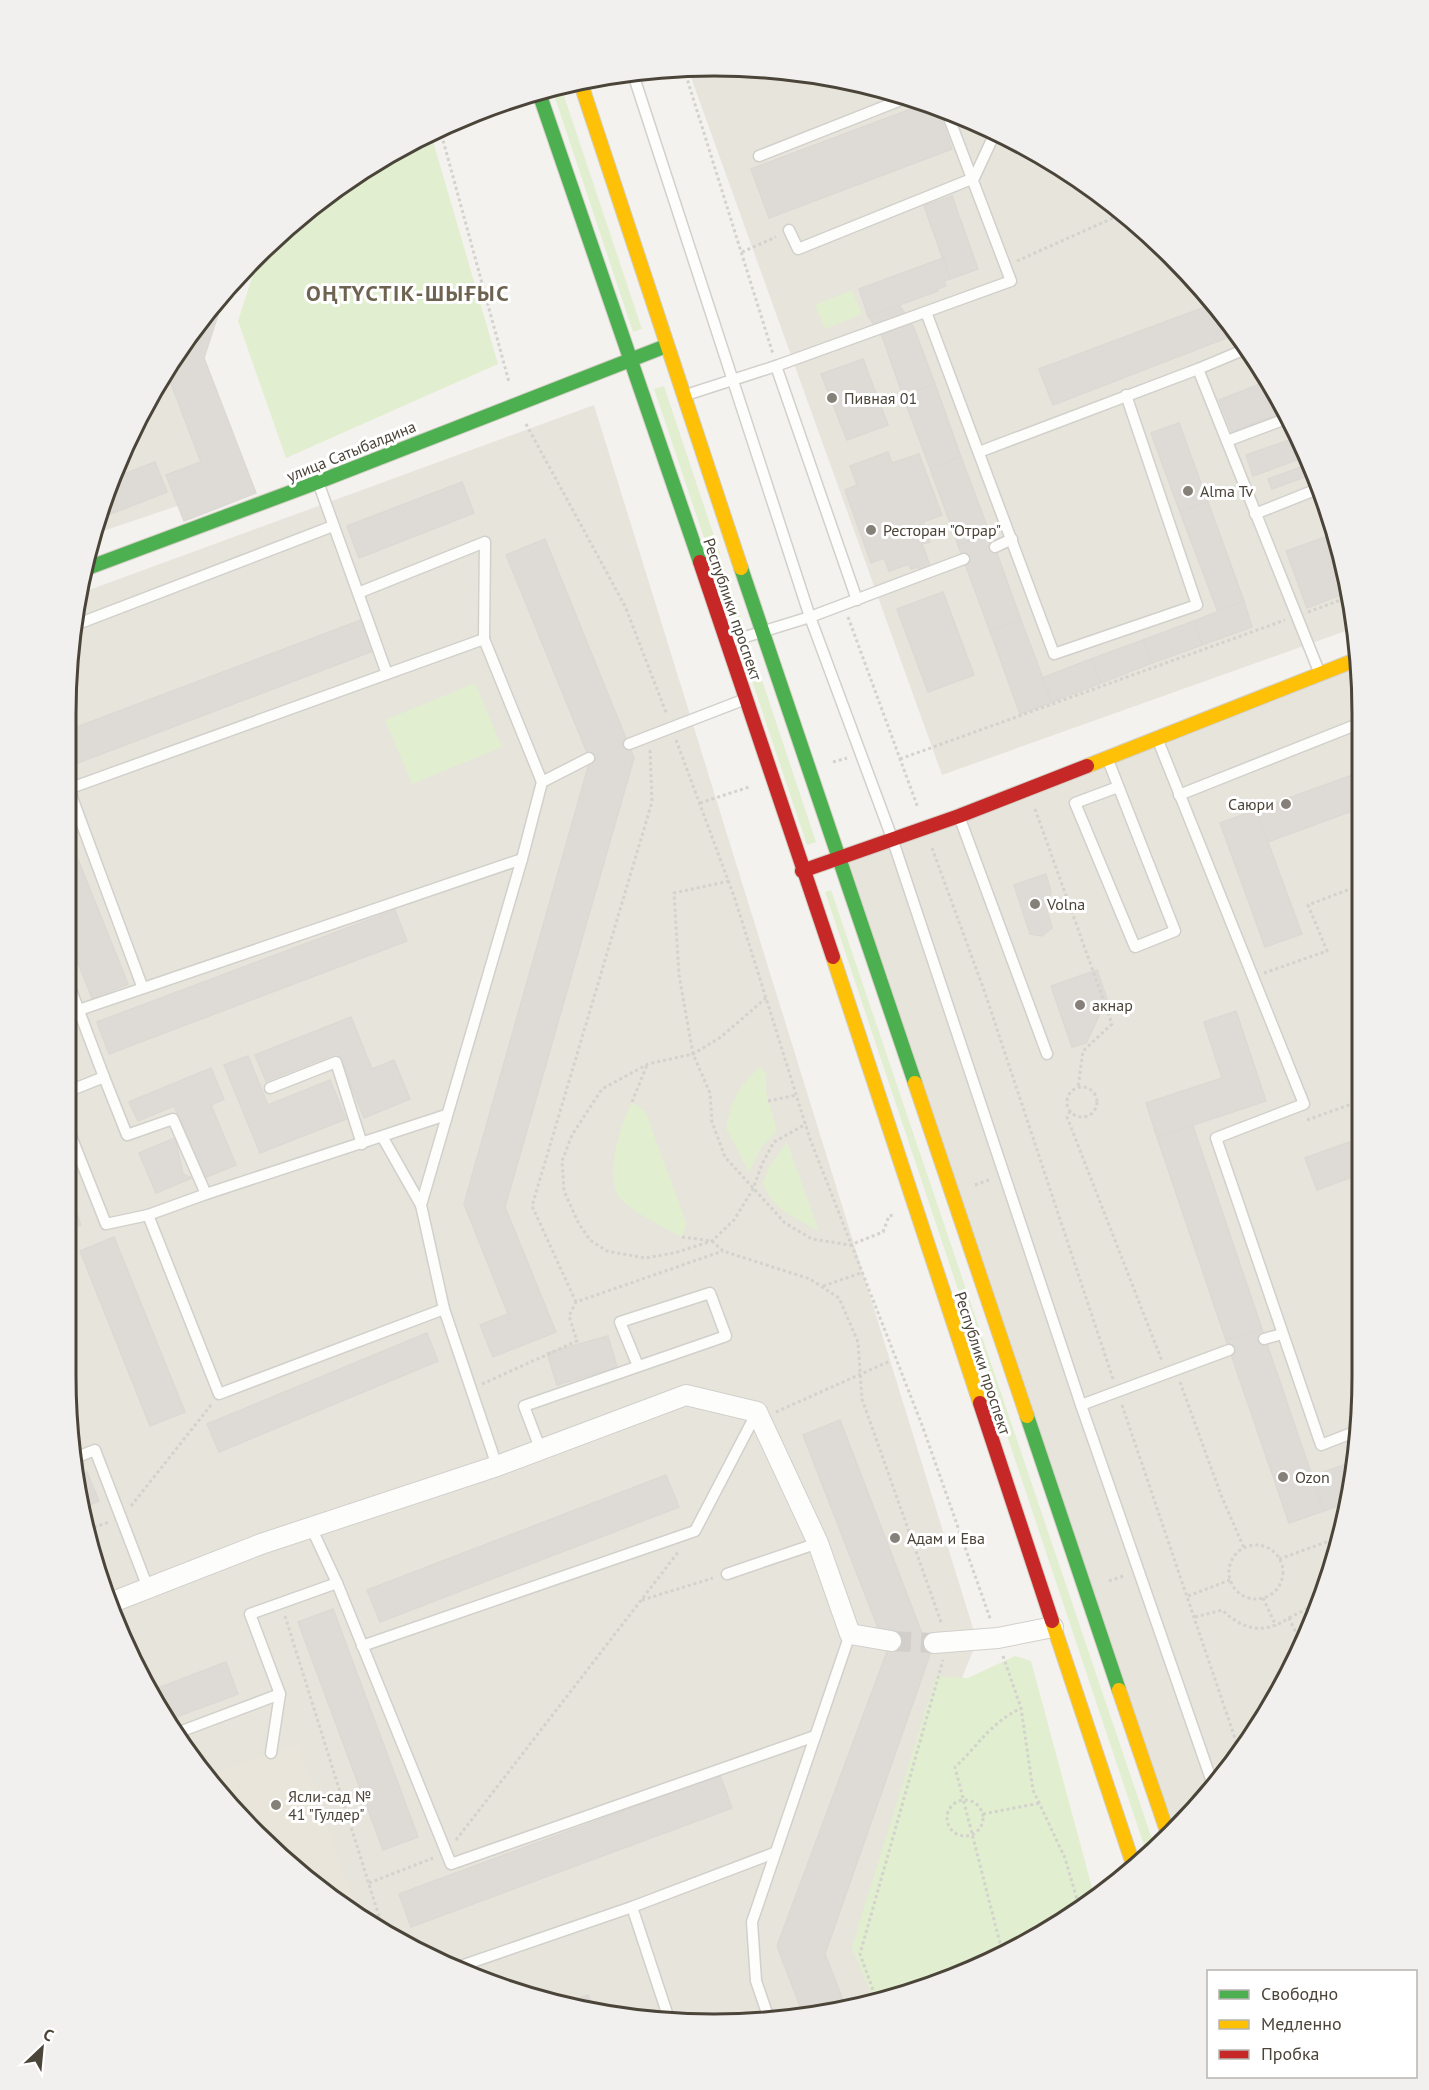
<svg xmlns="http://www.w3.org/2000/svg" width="1429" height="2090" viewBox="0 0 1429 2090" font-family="'PT Sans',sans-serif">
	<rect width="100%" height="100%" fill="#f4f2ee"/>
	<g fill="#e7e4dc">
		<path d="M714 66 841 78 962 115 1074 175 1173 256 1254 354 1313 466 1350 588 1354 628 942 775 688 69Z"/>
		<path d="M205 315 191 357 228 489 97 533 133 427Z"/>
		<path d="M594 405 977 1641 852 1947 875 2001 841 2011 672 2023 588 2011 467 1975 319 1890 256 1834 175 1736 100 1584 72 1460 66 715 78 594Z"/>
		<path d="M1357 657 1363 715V1375L1351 1502 1296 1663 1254 1736 1173 1834 840 858Z"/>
	</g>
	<path fill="#eae5da" d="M298 1744 358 1912 319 1890 256 1834 208 1776Z"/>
	<g fill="#e1eecf">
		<path d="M561 87 642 329 633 332 552 89Z"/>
		<path d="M431 134 498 364 286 458 238 321 260 252 354 175Z"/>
		<path d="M852 290 862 314 825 329 815 305Z"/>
		<path d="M664 386 816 842 807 845 654 389Z"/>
		<path d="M475 683 502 747 412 784 385 720Z"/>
		<path d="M831 890 1155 1848 1147 1854 825 892Z"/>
		<path d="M760 1067 766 1073V1091L777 1132 762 1146 749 1172 726 1128C733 1099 737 1087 760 1067Z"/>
		<path d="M632 1102 645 1111 681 1208 686 1224 682 1237C667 1229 628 1210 619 1197 604 1175 621 1124 632 1102Z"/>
		<path d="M787 1142 819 1231C795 1218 772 1210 763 1183L769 1167Z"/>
		<path d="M1015 1656 1031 1661 1094 1895 1038 1937 962 1975 874 2001 852 1947 936 1676 968 1678Z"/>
	</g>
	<g fill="#dedbd6" stroke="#dcd9d4" stroke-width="1.5">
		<path d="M924 104 937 107 952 149 769 218 751 169Z"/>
		<path d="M952 196 978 269 950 279 924 206Z"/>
		<path d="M943 258 950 279 944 281 946 286 937 289 938 291 868 316 859 289Z"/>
		<path d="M226 290 204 358 256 493 184 521 166 475 201 462 167 373 200 320Z"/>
		<path d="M1213 304 1237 334 1053 405 1039 369Z"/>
		<path d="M899 305 914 328 935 384 903 396 882 336 868 316Z"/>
		<path d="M863 359 888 425 847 440 821 374Z"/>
		<path d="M1268 381 1285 412 1232 432 1219 400Z"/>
		<path d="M935 384 961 457 930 468 903 396Z"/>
		<path d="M1179 423 1208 502 1180 512 1151 433Z"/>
		<path d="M1298 437 1308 456 1253 476 1246 455Z"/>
		<path d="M888 452 892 463 919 454 942 515 923 522 930 542 922 544 931 568 920 572 918 567 911 569 909 564 889 571 884 558 871 563 845 490 857 485 850 466Z"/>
		<path d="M961 457 990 534 958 545 930 468Z"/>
		<path d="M155 462 167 492 103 517 116 477Z"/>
		<path d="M1312 463 1316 473 1272 489 1268 479Z"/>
		<path d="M462 482 474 513 359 558 347 526Z"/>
		<path d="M1208 502 1244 601 1218 612 1180 512Z"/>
		<path d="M990 534 1021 620 990 631 958 545Z"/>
		<path d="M1334 534 1351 591 1307 608 1286 551Z"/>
		<path d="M545 539 634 758 505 1207 556 1332 493 1357 480 1325 508 1314 464 1204 590 760 506 555Z"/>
		<path d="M943 592 974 675 928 692 897 609Z"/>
		<path d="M1244 601 1252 627 1202 645 1194 621Z"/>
		<path d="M361 620 373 651 75 764 66 741V731Z"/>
		<path d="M1021 620 1052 702 1020 714 990 631Z"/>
		<path d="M1194 621 1202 645 1152 663 1143 640Z"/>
		<path d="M1143 640 1152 663 1101 683 1091 659Z"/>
		<path d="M1091 659 1101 683 1052 702 1042 678Z"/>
		<path d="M1363 771V807L1268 842 1256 810Z"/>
		<path d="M1256 810 1302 934 1265 947 1220 823Z"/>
		<path d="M67 832 128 984 92 998 68 938Z"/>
		<path d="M1046 874 1051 892 1047 910 1052 928 1042 936 1030 934 1014 885Z"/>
		<path d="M395 910 407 941 109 1054 97 1022Z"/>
		<path d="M1097 970 1107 999 1086 1043 1072 1047 1051 986Z"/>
		<path d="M1236 1011 1266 1101 1157 1137 1146 1103 1222 1078 1204 1022Z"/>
		<path d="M351 1017 372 1069 394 1060 410 1099 364 1118 338 1053 266 1081 255 1055Z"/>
		<path d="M248 1056 268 1105 330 1080 346 1119 260 1153 224 1065Z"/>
		<path d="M211 1068 224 1099 211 1105 236 1165 204 1178 174 1106 138 1121 129 1102Z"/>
		<path d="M1193 1126 1262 1329 1226 1340 1157 1137Z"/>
		<path d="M1363 1137V1173L1317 1190 1305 1158Z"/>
		<path d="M175 1138 183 1174 192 1178 156 1193 139 1153Z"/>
		<path d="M70 1195 81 1225 70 1229Z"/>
		<path d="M114 1237 185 1412 150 1426 80 1251Z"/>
		<path d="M1262 1329 1324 1511 1289 1523 1226 1340Z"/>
		<path d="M427 1333 438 1361 219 1452 207 1424Z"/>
		<path d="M608 1336 617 1367 557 1385 547 1353Z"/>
		<path d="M840 1420 923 1636 934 1643 825 1954 847 2010 803 2014 777 1946 891 1641 880 1633 803 1435Z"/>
		<path d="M1355 1461 1350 1502 1324 1511 1312 1476Z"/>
		<path d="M87 1472 99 1501 83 1508 75 1476Z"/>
		<path d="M666 1475 679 1507 380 1622 367 1590Z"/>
		<path d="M333 1609 418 1837 383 1850 298 1622Z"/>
		<path d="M226 1662 238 1694 168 1720 153 1690Z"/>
		<path d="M720 1775 732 1808 411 1927 399 1894Z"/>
		<path d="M588 1995 595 2012 563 2004Z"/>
	</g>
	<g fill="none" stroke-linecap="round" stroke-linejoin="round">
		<path stroke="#d2cfca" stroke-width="20" stroke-dasharray="20 10" stroke-linecap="butt" d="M891 1641 934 1643"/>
		<defs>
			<g id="lane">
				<path d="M633 74 810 617 892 838 1081 1405 1213 1785"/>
				<path d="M759 156 906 98"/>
				<path d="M789 230 798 249 974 178 995 133"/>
				<path d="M926 312 1054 654 1197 605 1126 395"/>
				<path d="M1248 348 1198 369 1320 674"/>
				<path d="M776 366 857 600"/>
				<path d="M686 395 776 366 1011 281 946 110"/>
				<path d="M1227 441 1288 418"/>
				<path d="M979 452 1198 369"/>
				<path d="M318 482 358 593 485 542 484 639 542 782 589 758"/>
				<path d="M1255 514 1320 488"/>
				<path d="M995 547 1012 539"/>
				<path d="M358 593 387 674"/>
				<path d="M75 625 333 526"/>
				<path d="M732 641 810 617 964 559"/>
				<path d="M1157 738 1304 1104 1216 1138 1321 1445 1357 1431"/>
				<path d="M629 744 743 700"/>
				<path d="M1108 760 1175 931 1135 947 1075 803 1118 787"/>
				<path d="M67 784 142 986"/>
				<path d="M68 789 484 639"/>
				<path d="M1179 795 1363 722"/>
				<path d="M959 816 1047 1054"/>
				<path d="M68 982 104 1077 69 1091"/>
				<path d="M79 1010 522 859"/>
				<path d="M104 1077 127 1135 173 1119 206 1194 446 1115"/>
				<path d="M270 1088 336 1062 362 1144"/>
				<path d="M71 1136 106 1224 148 1215"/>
				<path d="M383 1138 421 1205"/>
				<path d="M206 1194 148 1215 219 1394 444 1309 421 1205 522 859 542 782"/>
				<path d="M444 1309 497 1466"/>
				<path d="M1264 1339 1282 1334"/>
				<path d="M1081 1405 1229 1350"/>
				<path d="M540 1448 524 1406 726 1336 710 1293 620 1322 638 1366"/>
				<path d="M72 1459 95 1450 148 1588"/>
				<path d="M727 1574 818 1543"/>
				<path d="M337 1583 451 1864 815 1736"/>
				<path d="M362 1646 695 1531 757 1412"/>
				<path d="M174 1734 280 1694 250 1614 337 1583 311 1527"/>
				<path d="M271 1753 280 1694"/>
				<path d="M632 1907 670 2022"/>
				<path d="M455 1968 632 1907 774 1853"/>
				<path d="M768 2016 756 1981 752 1922 850 1634"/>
			</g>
			<g id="street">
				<path d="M110 1603 261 1544 497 1466 686 1395 757 1412 818 1543 850 1634 891 1641"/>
				<path d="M934 1643 998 1638 1053 1627"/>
			</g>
			<g id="fast">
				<path d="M539 93 700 562"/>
				<path d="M741 568 915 1083"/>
				<path d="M85 569 318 482 666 346"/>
				<path d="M1027 1416 1119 1690"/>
			</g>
			<g id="slow">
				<path d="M580 81 741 568"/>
				<path d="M1087 766 1358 659"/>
				<path d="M833 957 980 1403"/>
				<path d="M915 1083 1027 1416"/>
				<path d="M1052 1621 1133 1864"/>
				<path d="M1119 1690 1169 1837"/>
			</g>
			<g id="jam">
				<path d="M700 562 833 957"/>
				<path d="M802 871 959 816 1087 766"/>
				<path d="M980 1403 1052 1621"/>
			</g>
		</defs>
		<use href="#lane" stroke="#d2d0cb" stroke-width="13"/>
		<use href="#street" stroke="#d2d0cb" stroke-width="22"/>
		<use href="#fast" stroke="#d3cfc5" stroke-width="16"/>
		<use href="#slow" stroke="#d3cfc5" stroke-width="16"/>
		<use href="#jam" stroke="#d3cfc5" stroke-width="16"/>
		<g stroke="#d3d2cc" stroke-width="3" stroke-dasharray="3 3" stroke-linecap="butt">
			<path d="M684 69 773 354"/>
			<path d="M440 129 509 382"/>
			<path d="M742 252 776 237"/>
			<path d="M1017 261 1122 214"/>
			<path d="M526 424 625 606 667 715"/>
			<path d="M1308 612 1351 596"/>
			<path d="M848 617 918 808"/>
			<path d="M676 740 735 899 810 1139 922 1425 991 1621"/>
			<path d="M900 759 1285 620"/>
			<path d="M833 762 847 758"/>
			<path d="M700 803 749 787"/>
			<path d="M1035 809 1112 1024 1083 1051 1078 1088"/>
			<path d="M932 848 984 990 1113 1379"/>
			<path d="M729 881 674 893 679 975 693 1054 710 1093 712 1122 725 1157 785 1223 812 1239 850 1245 883 1232 889 1216 893 1215"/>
			<path d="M1264 973 1327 951 1308 905 1363 884"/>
			<path d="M766 998 721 1037 693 1054 648 1064 602 1089 572 1135 562 1161 564 1191 579 1224 590 1240 607 1251 645 1258 674 1253 712 1241 734 1220 753 1189 762 1164 774 1142 806 1124"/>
			<circle cx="1082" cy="1102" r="15"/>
			<path d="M768 1101 797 1095"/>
			<path d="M632 1102 647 1065"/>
			<path d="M1070 1111 1067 1117 1162 1361"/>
			<path d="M1307 1120 1363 1100"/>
			<path d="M975 1185 991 1179"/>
			<path d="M682 1237 712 1241 723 1251 810 1279 839 1298 858 1342 862 1399 942 1625"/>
			<path d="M823 1286 861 1273"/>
			<path d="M576 1302 532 1206 652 802 650 749"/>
			<path d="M1180 1382 1221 1495 1244 1548"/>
			<path d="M482 1384 577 1341 569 1316 576 1302 723 1251"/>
			<path d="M1122 1405 1240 1753"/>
			<path d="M776 1412 890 1361"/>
			<path d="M131 1506 211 1405"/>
			<path d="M88 1529 110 1522"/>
			<circle cx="1256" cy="1572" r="27"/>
			<path d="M1279 1559 1338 1538"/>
			<path d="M1109 1581 1126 1575"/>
			<path d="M1188 1596 1230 1580"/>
			<path d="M1263 1598 1276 1626"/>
			<path d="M642 1600 713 1578"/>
			<path d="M285 1616 382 1926"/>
			<path d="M1195 1617 1222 1610C1244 1630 1262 1635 1289 1618L1302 1645"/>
			<path d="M1289 1618 1316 1604"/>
			<path d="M1003 1656 1021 1708 1033 1790 1065 1858 1079 1906"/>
			<circle cx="965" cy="1818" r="18"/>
			<path d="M983 1814 1040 1803"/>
			<path d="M456 1840 679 1551"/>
			<path d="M369 1883 433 1858"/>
			<path d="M1003 1955 955 1767C980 1744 988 1725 1021 1708"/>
			<path d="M877 2001 860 1954 943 1660"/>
		</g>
		<use href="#lane" stroke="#fdfdfc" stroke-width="10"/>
		<use href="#street" stroke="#fdfdfc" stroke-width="20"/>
		<use href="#fast" stroke="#4caf50" stroke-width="14"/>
		<use href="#slow" stroke="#ffc107" stroke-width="14"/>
		<use href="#jam" stroke="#c62828" stroke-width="14"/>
	</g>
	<g fill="#868178" stroke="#fff" stroke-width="2">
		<circle cx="832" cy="398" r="6"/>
		<circle cx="1188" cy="491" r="6"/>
		<circle cx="871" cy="530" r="6"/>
		<circle cx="1286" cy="804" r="6"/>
		<circle cx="1035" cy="904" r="6"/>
		<circle cx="1080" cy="1005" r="6"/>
		<circle cx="1283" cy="1477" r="6"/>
		<circle cx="895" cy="1538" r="6"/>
		<circle cx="276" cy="1805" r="6"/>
	</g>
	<g text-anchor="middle" stroke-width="6" stroke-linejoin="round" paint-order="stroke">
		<g font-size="16" fill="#4b4439" stroke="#fff" text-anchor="start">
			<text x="844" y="404">Пивная 01</text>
			<text x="1200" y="497">Alma Tv</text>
			<text x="883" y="536">Ресторан "Отрар"</text>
			<text x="1274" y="810" text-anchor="end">Саюри</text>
			<text x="1047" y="910">Volna</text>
			<text x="1092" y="1011">акнар</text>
			<text x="1295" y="1483">Ozon</text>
			<text x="907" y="1544">Адам и Ева</text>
			<text x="288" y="1802">Ясли-сад №<tspan x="288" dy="18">41 "Гулдер"</tspan></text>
		</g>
		<g font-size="16" fill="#4b4439" stroke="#fff">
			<text transform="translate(351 451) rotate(-22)" y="6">улица Сатыбалдина</text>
			<text transform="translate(733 609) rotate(71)" y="6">Республики проспект</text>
			<text transform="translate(983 1363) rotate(72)" y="6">Республики проспект</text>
		</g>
		<g font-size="22" font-weight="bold" letter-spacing="1.5" fill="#6e6250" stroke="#fff">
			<text x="408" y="301">ОҢТҮСТІК-ШЫҒЫС</text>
		</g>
	</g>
	<path d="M0 0H1429V2090H0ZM714 76H714A638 638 0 0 1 1352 714V1376A638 638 0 0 1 714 2014H714A638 638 0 0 1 76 1376V714A638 638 0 0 1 714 76Z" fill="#f1f0ef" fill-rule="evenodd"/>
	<path fill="none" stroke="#4b4439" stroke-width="3" d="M714 76H714A638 638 0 0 1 1352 714V1376A638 638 0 0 1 714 2014H714A638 638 0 0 1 76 1376V714A638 638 0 0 1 714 76Z"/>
	<rect x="1207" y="1970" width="210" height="108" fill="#ffffff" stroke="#b7b4b0" stroke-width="1.5"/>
	<rect x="1219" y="1990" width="30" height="9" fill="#4caf50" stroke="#b7b4b0" stroke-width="1.5"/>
	<text x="1261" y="2000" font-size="18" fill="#4b4439">Свободно</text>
	<rect x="1219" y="2020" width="30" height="9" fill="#ffc107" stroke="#b7b4b0" stroke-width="1.5"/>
	<text x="1261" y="2030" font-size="18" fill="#4b4439">Медленно</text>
	<rect x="1219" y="2050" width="30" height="9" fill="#c62828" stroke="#b7b4b0" stroke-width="1.5"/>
	<text x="1261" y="2060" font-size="18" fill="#4b4439">Пробка</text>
	<g transform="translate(42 2048) rotate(26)" stroke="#ffffff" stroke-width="4.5" paint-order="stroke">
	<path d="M0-4.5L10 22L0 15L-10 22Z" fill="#4b4439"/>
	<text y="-9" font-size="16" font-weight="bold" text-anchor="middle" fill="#4b4439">С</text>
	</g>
</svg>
